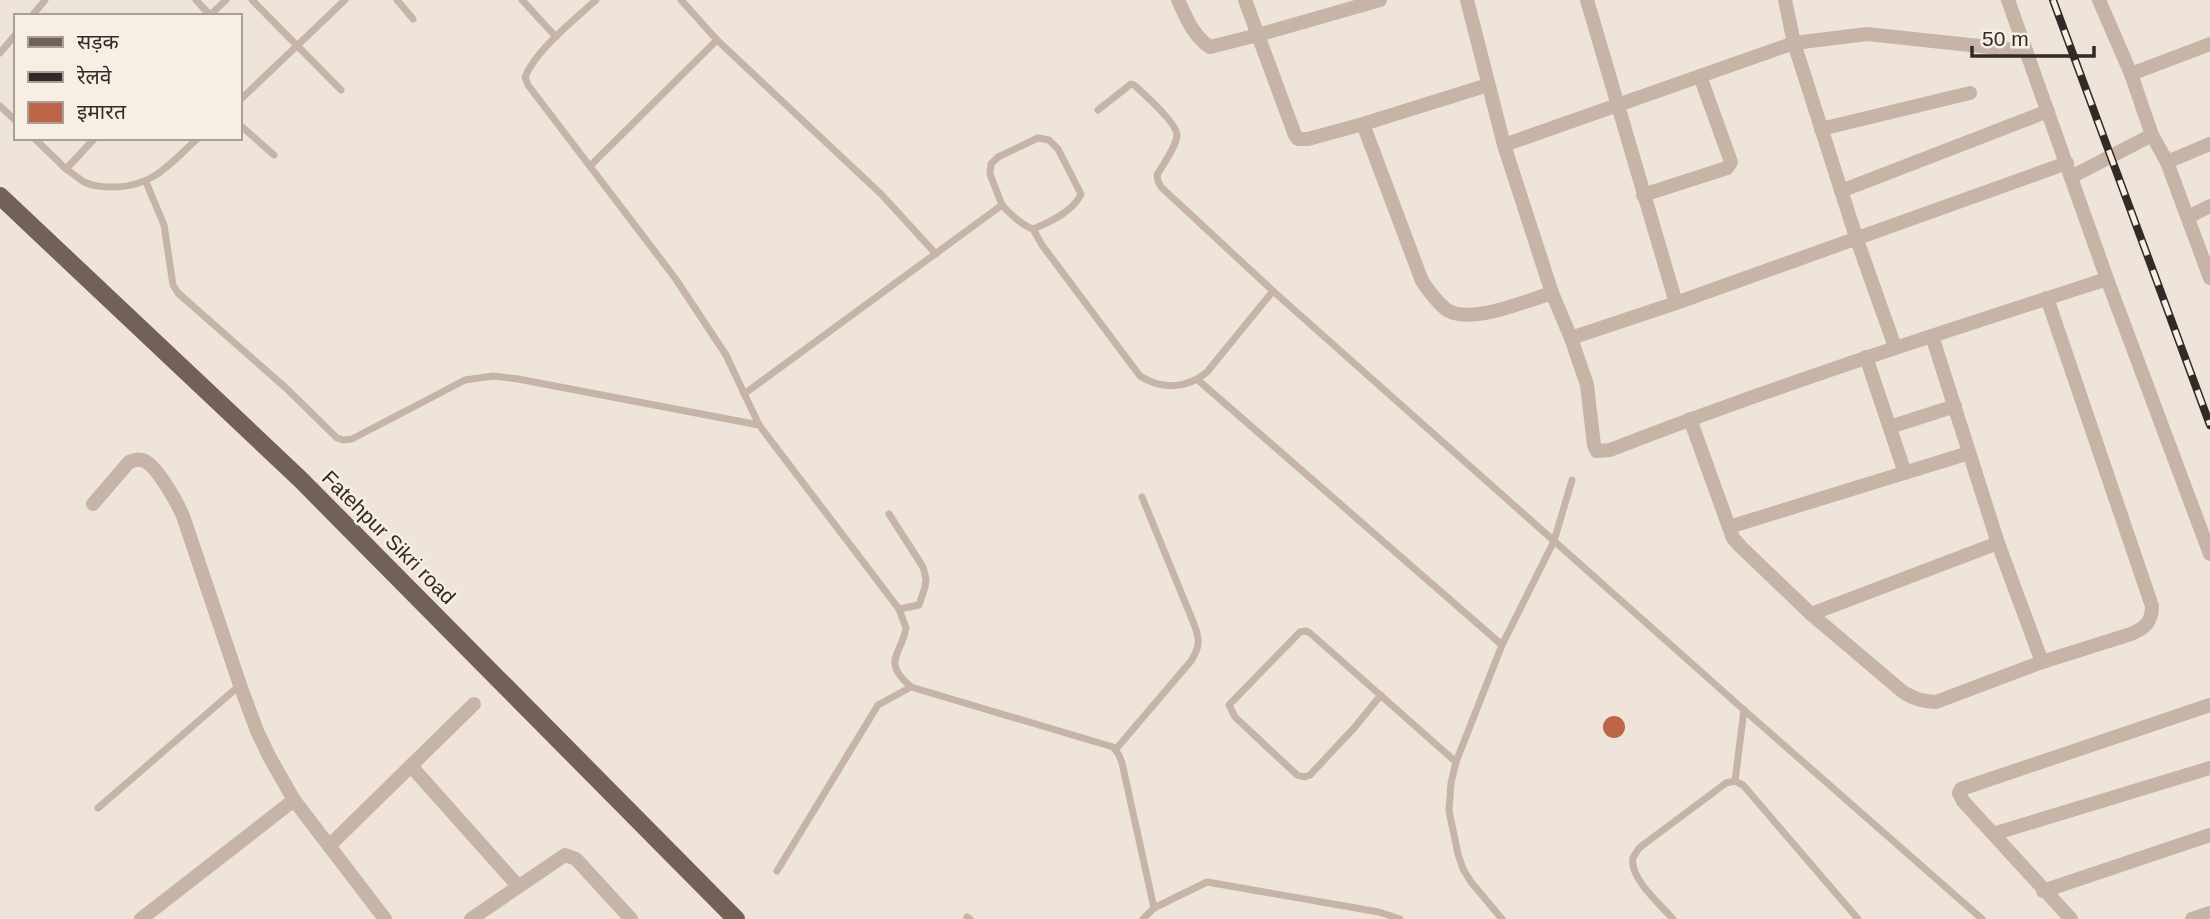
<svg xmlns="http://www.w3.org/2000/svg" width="2210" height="919" font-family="Arial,'Noto Sans Devanagari',sans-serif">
	<rect width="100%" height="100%" fill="#efe4d9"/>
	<!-- building -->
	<circle fill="#bc6549" cx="1614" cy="727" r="11"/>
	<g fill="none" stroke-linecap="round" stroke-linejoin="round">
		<!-- lane -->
		<g stroke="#c6b4a6" stroke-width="7">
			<polyline points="196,0 210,15"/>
			<polyline points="252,0 341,90"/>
			<polyline points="397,0 413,19"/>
			<polyline points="522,0 556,37"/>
			<path d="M596 0C574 20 536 50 525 77L528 85 675 278 726 355 759 425 899 609"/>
			<polyline points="681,0 717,40 882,195 936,254"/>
			<polyline points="32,16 45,0"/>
			<polyline points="209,16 226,0"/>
			<polyline points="0,53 16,34"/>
			<polyline points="240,100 345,0"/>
			<polyline points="0,106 16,121"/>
			<polyline points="240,125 274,155"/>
			<polyline points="34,138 66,169 95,138"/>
			<polyline points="590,166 717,40"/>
			<path d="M66 169C72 173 78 178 84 182 94 187 105 187 116 187 154 186 172 162 198 138"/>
			<polyline points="146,182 164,225 173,285 178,293 287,389 337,438 343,440 352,439 465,380 493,376 518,379 759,425"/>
			<path d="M1002 205C1011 215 1021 225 1033 229L1042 245 1140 376C1162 390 1187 389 1207 372L1273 291 1161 187 1158 181 1157 175C1163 165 1177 145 1177 135 1177 123 1144 94 1134 85L1131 84 1098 110"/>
			<polyline points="1273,291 1744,710 1982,919"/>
			<polyline points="1198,380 1502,645"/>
			<path d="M744 394 1002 205 990 174 991 164 998 157 1038 138 1049 140 1058 149 1081 194C1074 211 1050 222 1033 229"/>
			<path d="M889 514 923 567 926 579 925 587 919 605 899 609 906 628C901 656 881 661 911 687L1113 747 1119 755 1122 763 1154 908"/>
			<polyline points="1381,695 1354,728 1310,775 1304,777 1297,775 1235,717 1229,705 1300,632 1306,631 1310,633 1456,762"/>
			<path d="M1116 749 1191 661C1200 647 1200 639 1194 624L1142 497"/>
			<polyline points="1735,781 1744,710"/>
			<polyline points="98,808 239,686"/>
			<polyline points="777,871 878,705 911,687"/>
			<polyline points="967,917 970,919"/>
			<polyline points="1143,919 1154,908 1207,882 1379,912 1400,919"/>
			<polyline points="1502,919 1471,882 1463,869 1458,854 1449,811 1451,783 1456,762 1502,645 1554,541 1572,480"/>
			<path d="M1673 919C1661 905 1629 878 1633 858 1634 855 1637 852 1639 848L1726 783 1735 781 1743 785 1858 919"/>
		</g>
		<!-- street -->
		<g stroke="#c6b4a6" stroke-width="14">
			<path d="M1178 0C1186 17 1193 36 1210 47L1258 35 1380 0"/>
			<polyline points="1245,0 1295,135 1298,139 1308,139 1363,124 1488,85"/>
			<path d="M1467 0 1504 145 1552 293 1571 338 1587 385 1594 445 1597 451 1610 450C1774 386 1940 333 2107 279"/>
			<polyline points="1587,0 1676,303"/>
			<polyline points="1785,0 1794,43 1856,237 1895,347"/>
			<polyline points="2008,0 2107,279 2210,554"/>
			<polyline points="2099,0 2131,74 2152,135 2167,162 2210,278"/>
			<polyline points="2131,74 2210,44"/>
			<path d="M1363 124 1422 281C1429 291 1437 303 1447 310 1472 325 1525 301 1552 293"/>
			<polyline points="1821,129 1970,93"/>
			<polyline points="1504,145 1794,43 1867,34 2026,51"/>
			<polyline points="2167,162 2210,144"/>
			<polyline points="2071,177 2152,135"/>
			<polyline points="1841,191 2048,111"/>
			<polyline points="1643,195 1727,168 1731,162 1700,76"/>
			<polyline points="2188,217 2210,206"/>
			<polyline points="1932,336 1998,543 2042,662"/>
			<polyline points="1571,338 1676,303 2067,163"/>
			<polyline points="1866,357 1905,473"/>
			<path d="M1690 419 1729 527 1733 538 1741 547 1811 614 1903 692C1914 699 1923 702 1936 702L2042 662 2131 634C2145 628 2152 622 2152 606L2047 298"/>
			<polyline points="1890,427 1955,406"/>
			<path d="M93 504 129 462C134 460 139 458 145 461 158 468 177 502 183 516L240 685 257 731 270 758 294 800 385 919"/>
			<polyline points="1729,527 1969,453"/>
			<polyline points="1811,614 1998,543"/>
			<polyline points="411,766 518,886"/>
			<polyline points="1993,834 2210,768"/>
			<polyline points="329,846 474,704"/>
			<polyline points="2043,891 2210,835"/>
			<polyline points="141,919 294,800"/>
			<polyline points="471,919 565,855 576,859 631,919"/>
			<polyline points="2071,919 1963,801 1959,793 1961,789 2210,705"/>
			<polyline points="2192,919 2210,913"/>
		</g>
		<!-- primary -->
		<polyline stroke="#736158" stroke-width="18" points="0,196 300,479 736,919"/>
		<!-- rail casing -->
		<g stroke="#322a26" stroke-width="8">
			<polyline id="rail" points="2053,0 2210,425"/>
		</g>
		<!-- rail -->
		<use href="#rail" stroke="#f7eee4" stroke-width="5" stroke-dasharray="16" stroke-linecap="butt"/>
	</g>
	<g text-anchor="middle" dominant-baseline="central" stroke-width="5" stroke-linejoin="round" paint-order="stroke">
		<!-- street labels -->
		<g font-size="21" fill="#322a26" stroke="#f7eee4">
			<text transform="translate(389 537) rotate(45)">Fatehpur Sikri road</text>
		</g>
	</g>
	<!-- legend -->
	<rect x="14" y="14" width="228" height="126" fill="#f7eee4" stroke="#a8a098" stroke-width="2"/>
	<rect x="28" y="37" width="35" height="10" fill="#736158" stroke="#a8a098" stroke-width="2"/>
	<text x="77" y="49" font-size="21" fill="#322a26">सड़क</text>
	<rect x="28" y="72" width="35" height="10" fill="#322a26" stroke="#a8a098" stroke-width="2"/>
	<text x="77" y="84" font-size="21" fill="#322a26">रेलवे</text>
	<rect x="28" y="102" width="35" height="21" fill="#bc6549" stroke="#a8a098" stroke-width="2"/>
	<text x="77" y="119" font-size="21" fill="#322a26">इमारत</text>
	<!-- scale -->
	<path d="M1972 46v10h122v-10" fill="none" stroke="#322a26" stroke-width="3.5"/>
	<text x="1982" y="46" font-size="21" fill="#322a26" stroke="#f7eee4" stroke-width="5" paint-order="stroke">50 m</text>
</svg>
